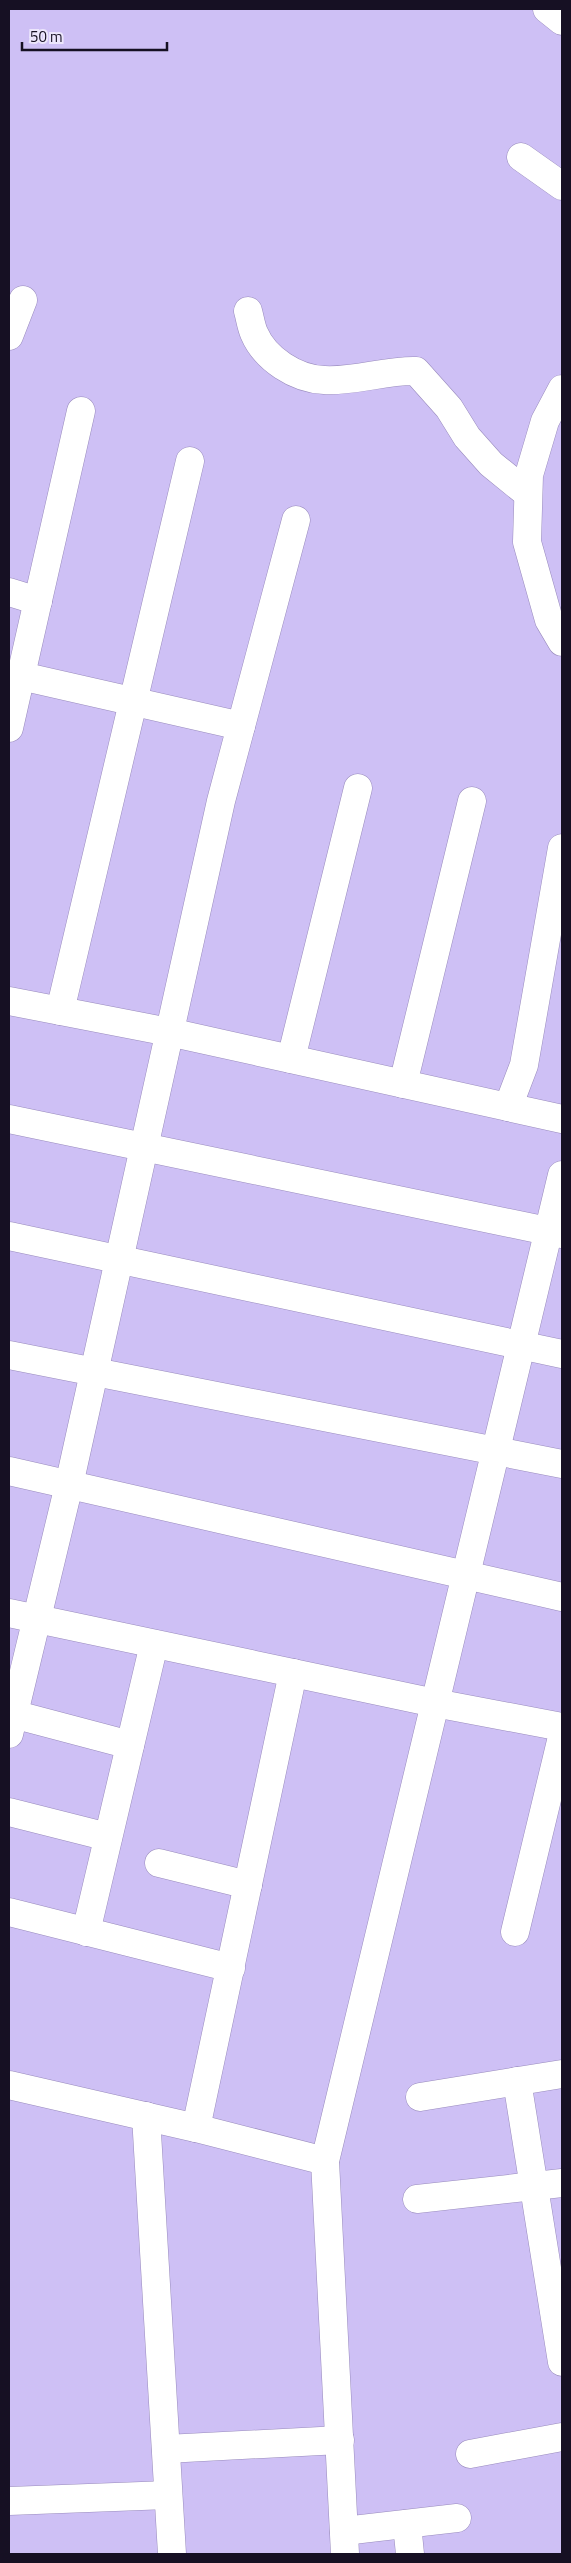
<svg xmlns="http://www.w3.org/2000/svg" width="571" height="2563" font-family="'Titillium Web',sans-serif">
	<rect width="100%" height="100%" fill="#cec0f5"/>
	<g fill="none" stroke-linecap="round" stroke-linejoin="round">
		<!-- minor casing -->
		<g stroke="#998bbd" stroke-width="29">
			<g id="minor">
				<polyline points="547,9 562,21"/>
				<polyline points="521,157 562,186"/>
				<path d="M248 311C250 318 251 326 254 333 265 359 296 379 324 380 354 382 386 370 416 371L449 408 467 437 491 464 528 494"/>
				<polyline points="9,336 23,300"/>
				<polyline points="562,389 545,421 529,475 527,542 549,620 562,642"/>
				<polyline points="9,592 38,601"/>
				<polyline points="21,676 241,726"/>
				<polyline points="9,728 81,411"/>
				<polyline points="9,1001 169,1032 562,1119"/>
				<polyline points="60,1011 190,461"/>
				<polyline points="291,1059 358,788"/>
				<polyline points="403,1084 472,801"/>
				<polyline points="508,1107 524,1065 562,848"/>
				<polyline points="9,1119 562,1234"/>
				<polyline points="9,1236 562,1354"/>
				<polyline points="9,1355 562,1464"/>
				<polyline points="9,1471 562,1597"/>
				<polyline points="9,1613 435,1703 562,1727"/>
				<polyline points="9,1713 130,1745"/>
				<polyline points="9,1734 69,1485 221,801 296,520"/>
				<polyline points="9,1812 108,1837"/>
				<polyline points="159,1863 248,1885"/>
				<polyline points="9,1912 231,1968"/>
				<polyline points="86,1932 154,1644"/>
				<polyline points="515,1932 562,1737"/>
				<polyline points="517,2081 562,2362"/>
				<polyline points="9,2085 196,2128 325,2161"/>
				<polyline points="420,2097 562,2074"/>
				<polyline points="146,2116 172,2554"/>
				<polyline points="196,2128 293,1673"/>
				<polyline points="417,2199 562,2183"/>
				<polyline points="166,2449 340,2440"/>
				<polyline points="470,2454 562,2437"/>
				<polyline points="9,2501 168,2495"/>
				<polyline points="407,2524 410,2554"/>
				<polyline points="344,2531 457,2518"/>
				<polyline points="345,2554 325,2161 562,1175"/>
			</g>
		</g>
		<!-- minor -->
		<use href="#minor" stroke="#fff" stroke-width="28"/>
	</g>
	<!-- border -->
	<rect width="571" height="2563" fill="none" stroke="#161023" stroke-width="20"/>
	<!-- scale -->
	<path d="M22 42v8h145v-8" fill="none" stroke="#161023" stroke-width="2.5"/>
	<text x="30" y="42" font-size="15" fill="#161023" stroke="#ece6fc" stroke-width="4" paint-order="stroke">50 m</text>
</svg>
